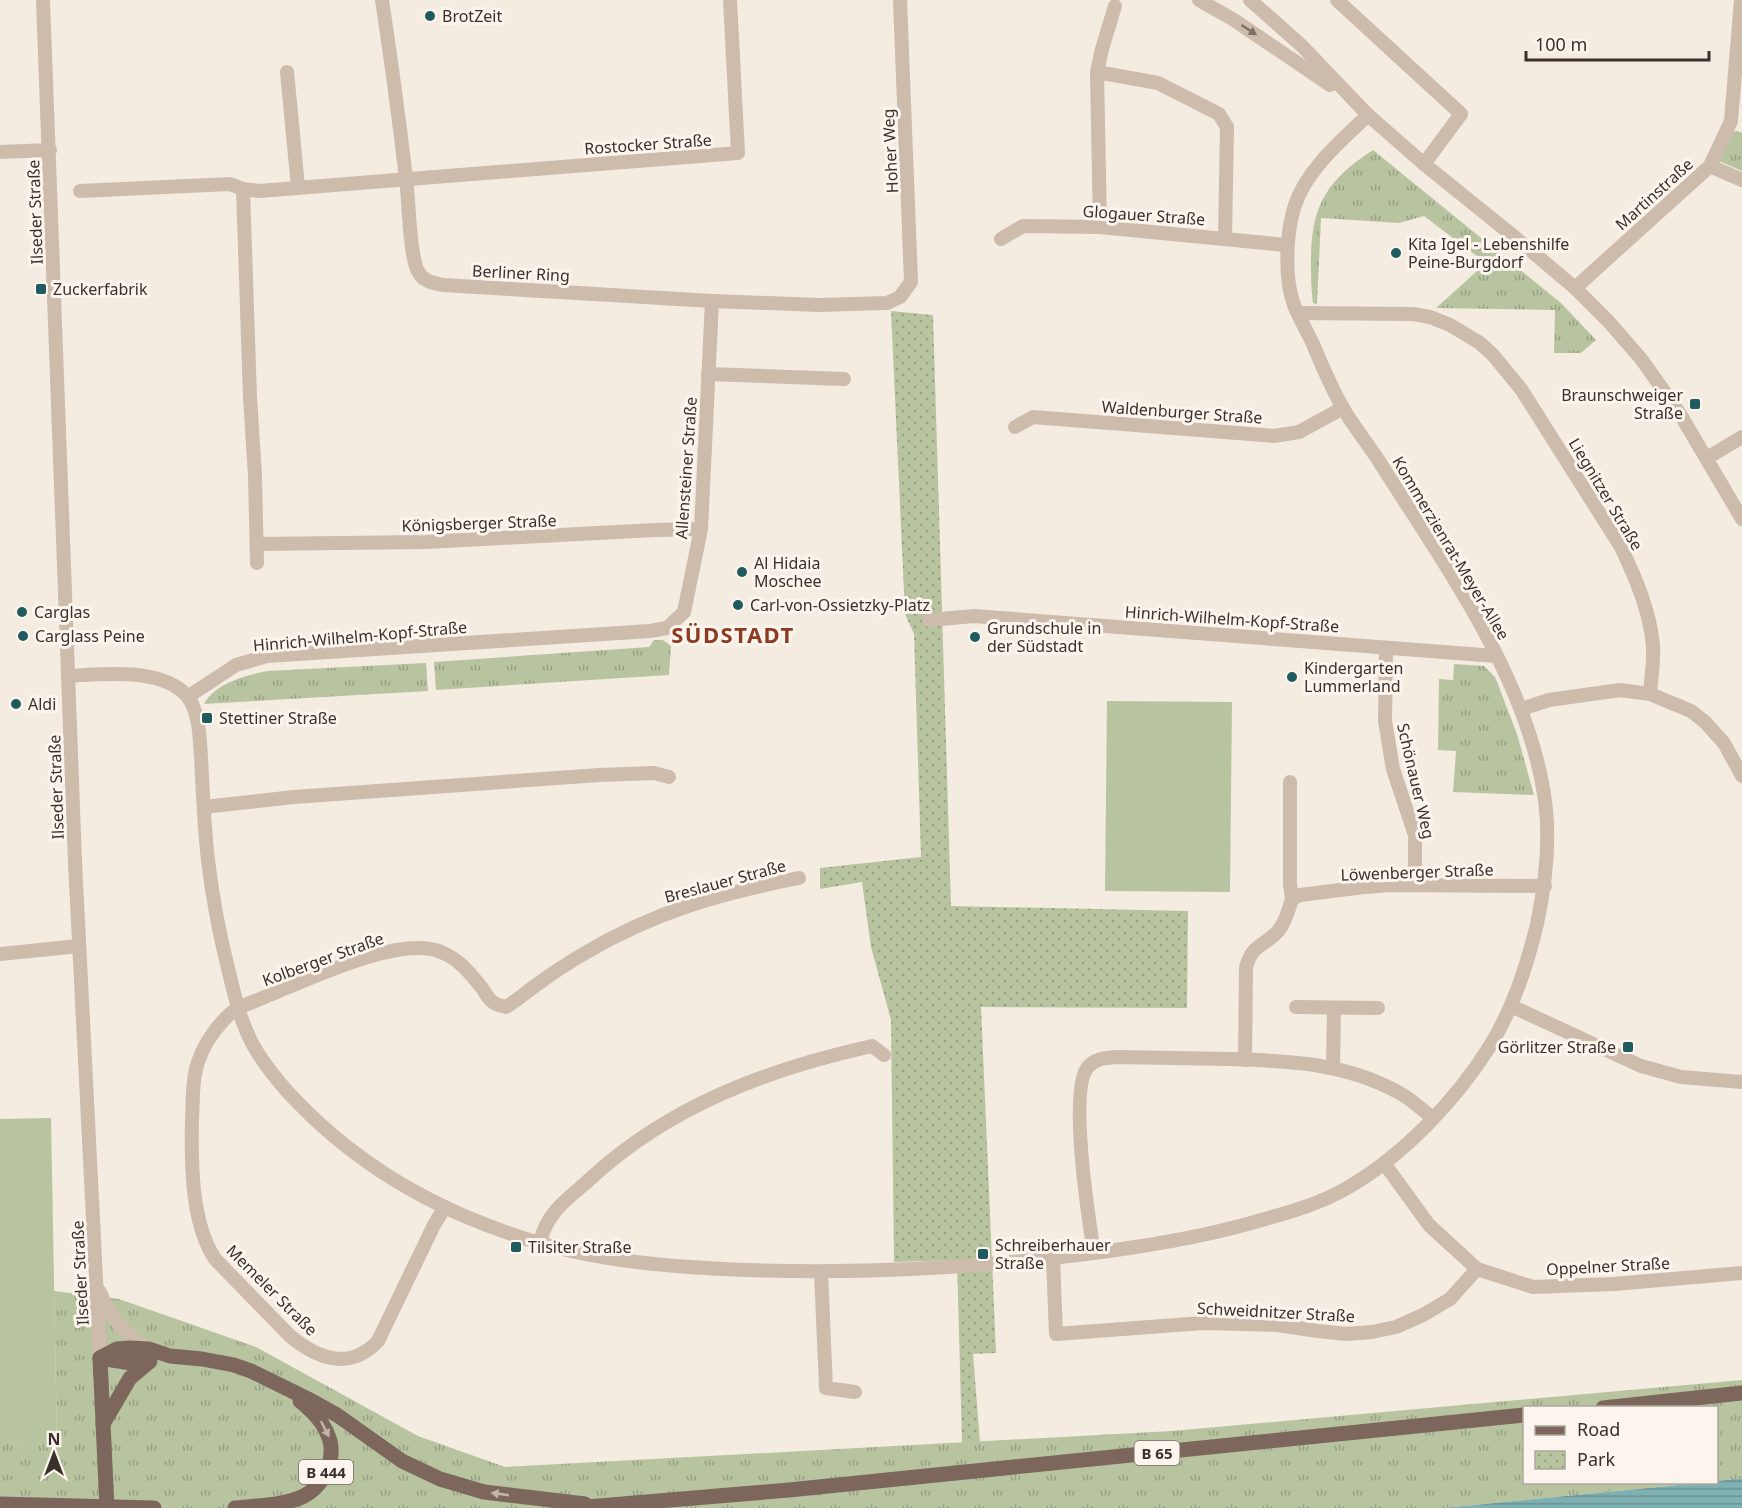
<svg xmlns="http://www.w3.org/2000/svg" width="1742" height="1508" font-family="'Noto Sans',sans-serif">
	<defs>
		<pattern id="grass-tufts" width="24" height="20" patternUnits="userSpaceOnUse" patternTransform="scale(1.5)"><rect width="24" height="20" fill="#b8c4a0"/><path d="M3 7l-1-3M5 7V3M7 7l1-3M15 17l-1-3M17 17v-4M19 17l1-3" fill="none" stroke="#97a083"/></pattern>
		<pattern id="park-dots" width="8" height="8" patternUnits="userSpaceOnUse" patternTransform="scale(1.5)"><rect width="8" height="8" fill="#b8c4a0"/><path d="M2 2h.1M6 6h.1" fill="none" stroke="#97a083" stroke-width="1.8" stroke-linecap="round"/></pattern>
		<pattern id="water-rules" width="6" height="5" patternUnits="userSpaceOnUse" patternTransform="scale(1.5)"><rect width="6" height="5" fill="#7fb0b2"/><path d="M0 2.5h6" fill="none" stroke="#699091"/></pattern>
	</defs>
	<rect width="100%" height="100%" fill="#f4ebe1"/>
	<!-- grass -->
	<g fill="url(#grass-tufts)">
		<polygon points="1737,131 1742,133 1742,171 1719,161 1731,132"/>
		<path d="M1373 150 1561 303 1596 340 1581 353H1554L1555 310 1436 308 1486 263 1424 216 1399 223 1321 218 1317 304 1313 303C1311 289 1311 275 1311 261 1311 205 1327 180 1373 150Z"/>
		<polygon points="654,640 663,640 671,646 669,675 436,690 434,662 649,647"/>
		<path d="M426 663 428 691 204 704C215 683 247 675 268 671Z"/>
		<polygon points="1454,664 1484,666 1495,677 1517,734 1534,795 1453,792 1456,751 1438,750 1439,679 1453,680"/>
		<polygon points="54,1291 119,1299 256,1347 418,1436 505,1467 1172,1431 1742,1380 1742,1478 1717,1481 1716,1408 1524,1408 1524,1482 1700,1483 1443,1508 0,1508 0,1443 57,1441"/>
	</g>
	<!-- park -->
	<polygon fill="url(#park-dots)" points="891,311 933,315 951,906 1188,911 1187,1008 981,1007 996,1353 973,1354 980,1442 962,1442 957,1260 894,1262 891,1020 871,947 862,882 820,889 820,868 921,857 914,634 905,614"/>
	<!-- garden -->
	<g fill="#b8c4a0">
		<polygon points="1107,701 1232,702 1230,892 1105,891"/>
		<polygon points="51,1118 57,1442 0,1443 0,1119"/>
	</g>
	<!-- water -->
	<polygon fill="url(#water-rules)" points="1742,1478 1742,1508 1443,1508 1700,1483 1716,1482 1717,1481"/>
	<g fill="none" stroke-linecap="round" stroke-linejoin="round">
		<!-- minor -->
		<g stroke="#cdbbac" stroke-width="14">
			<polyline points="43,0 75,862 100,1358"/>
			<path d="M382 0C391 59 399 119 406 178 409 198 409 259 419 273 424 282 434 283 443 285L712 301 819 305 887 303 900 297 911 282 900 0"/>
			<polyline points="1199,0 1234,20 1330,85"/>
			<polyline points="1250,0 1302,46 1368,115 1424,164 1517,239 1575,288 1609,322 1642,360 1680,414 1742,519"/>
			<polyline points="1337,0 1461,114 1424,164"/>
			<polyline points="287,72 298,187"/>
			<polyline points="1097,72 1158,83 1219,114 1227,127 1225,238"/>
			<polyline points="0,152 50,150"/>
			<polyline points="1710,166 1742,180"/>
			<polyline points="243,189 250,397 255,476 257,563"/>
			<polyline points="80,191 230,184 243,189 259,191 738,153 730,0"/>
			<polyline points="1100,227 1097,72 1102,49 1115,6"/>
			<polyline points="1001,239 1023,226 1100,227 1286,245"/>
			<polyline points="1575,288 1710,166 1731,121 1741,0"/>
			<path d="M1298 313 1413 314 1430 317 1450 325 1480 343 1493 355 1521 389 1621 547C1636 579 1650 611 1653 646 1654 662 1651 678 1650 694"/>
			<polyline points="708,374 844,379"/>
			<polyline points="1015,427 1033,417 1274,436 1299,432 1343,408"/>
			<polyline points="1707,458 1742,437"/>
			<polyline points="257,544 426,542 655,530 701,529"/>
			<polyline points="929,620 974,616 1496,656"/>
			<polyline points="1386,648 1385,721 1393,769 1415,835 1415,885"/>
			<path d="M68 676C102 674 154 668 182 691 190 698 193 704 196 715 200 728 200 744 201 758 203 792 204 826 208 860 212 893 218 927 226 960 233 988 238 1016 252 1043 261 1060 273 1075 286 1090 345 1155 420 1202 503 1231 581 1260 664 1267 746 1270 863 1274 978 1268 1094 1253 1152 1245 1209 1236 1265 1219 1294 1211 1321 1203 1347 1188 1403 1156 1456 1100 1490 1046 1513 1009 1527 966 1537 924 1546 882 1551 837 1544 794 1525 673 1441 560 1377 458 1366 442 1354 426 1344 410 1332 389 1322 366 1313 344 1307 331 1299 318 1294 305 1284 278 1286 232 1295 205 1307 169 1341 141 1368 115"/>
			<polyline points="189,696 236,665 267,656 650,631 667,628 684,612 701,529 712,301"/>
			<polyline points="1521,709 1549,700 1620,690 1650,694 1691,711 1705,722 1724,743 1742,776"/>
			<polyline points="1290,782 1290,884 1292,899"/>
			<polyline points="204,807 294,797 599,775 654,773 669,777"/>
			<polyline points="0,954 79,946"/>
			<polyline points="1511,1006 1641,1066 1681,1077 1742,1082"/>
			<polyline points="1296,1007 1378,1008"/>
			<path d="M1245 1060 1246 968C1252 943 1265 947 1279 930 1286 921 1289 909 1292 899L1300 895 1364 887 1392 885 1545 886"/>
			<polyline points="1333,1067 1334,1008"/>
			<polyline points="1384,1163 1429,1225 1477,1269 1533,1287 1614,1284 1742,1273"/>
			<path d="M445 1207 434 1225 378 1341C350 1371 318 1359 290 1336L215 1259C191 1223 191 1162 192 1119 193 1103 192 1085 196 1069 202 1045 218 1023 237 1008 284 992 395 932 441 952 459 959 470 973 482 988 485 992 488 999 493 1002 496 1005 502 1006 506 1007 516 1001 525 993 535 986 551 974 568 963 585 953 654 912 721 893 799 878"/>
			<path d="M539 1243C542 1236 544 1228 548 1222 557 1205 576 1192 590 1179 669 1106 768 1069 872 1046L884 1055"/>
			<path d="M1094 1253C1089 1221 1068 1089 1088 1067 1095 1058 1107 1058 1117 1057 1156 1058 1194 1058 1232 1059 1290 1061 1343 1063 1396 1091 1409 1097 1421 1109 1433 1118"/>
			<polyline points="1053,1258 1056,1334 1203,1323 1277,1325 1318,1331 1346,1334 1372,1332 1396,1327 1423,1315 1450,1299 1477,1269"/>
			<polyline points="821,1272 826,1388 855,1392"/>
			<path d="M100 1292C110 1317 126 1336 149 1349"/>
		</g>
		<!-- major -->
		<g stroke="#7d675c" stroke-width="15">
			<polyline points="100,1358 117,1349 130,1348 149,1349 170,1356 202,1359 234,1365 251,1371 312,1401 337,1415 402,1461 440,1479 484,1492 585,1504"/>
			<polyline points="100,1358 106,1487"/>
			<polyline points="100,1358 131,1363 150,1361"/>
			<polyline points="1603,1408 1742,1393"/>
			<polyline points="103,1424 130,1378 149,1362"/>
			<polyline points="0,1504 154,1508"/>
			<path d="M235 1508C254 1506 287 1505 304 1496 325 1485 338 1455 327 1433 322 1420 311 1410 300 1401"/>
			<polyline points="575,1508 789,1490 1524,1415"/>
		</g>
		<!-- major-bridge -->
		<polyline stroke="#7d675c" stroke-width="15" points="106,1487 107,1508"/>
	</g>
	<!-- one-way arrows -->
	<defs><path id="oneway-solid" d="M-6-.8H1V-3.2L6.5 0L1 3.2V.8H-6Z" transform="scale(1.5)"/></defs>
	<use fill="#7d6f65" href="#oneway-solid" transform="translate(1249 30) rotate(33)"/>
	<g fill="#c2b5ac">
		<use href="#oneway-solid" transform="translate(325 1429) rotate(63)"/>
		<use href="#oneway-solid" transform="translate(500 1494) rotate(-172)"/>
	</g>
	<!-- markers -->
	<g fill="#1f5a5e" stroke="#fbf5ee" stroke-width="2">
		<circle cx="430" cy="16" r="6"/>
		<circle cx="1396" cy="253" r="6"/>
		<rect x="35" y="283" width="12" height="12" rx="3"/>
		<rect x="1689" y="398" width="12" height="12" rx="3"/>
		<circle cx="742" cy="572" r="6"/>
		<circle cx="738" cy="605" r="6"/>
		<circle cx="22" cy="612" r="6"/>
		<circle cx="23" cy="636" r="6"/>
		<circle cx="975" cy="637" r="6"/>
		<circle cx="1292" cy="677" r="6"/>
		<circle cx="16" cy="704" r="6"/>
		<rect x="201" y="712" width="12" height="12" rx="3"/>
		<rect x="1622" y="1041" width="12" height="12" rx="3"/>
		<rect x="510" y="1241" width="12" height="12" rx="3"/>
		<rect x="977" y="1248" width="12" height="12" rx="3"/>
	</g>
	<g text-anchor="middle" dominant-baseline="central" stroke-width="6" stroke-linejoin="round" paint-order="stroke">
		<!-- shield labels -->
		<g fill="#fbf5ee" stroke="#756b66" stroke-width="1.5">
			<rect x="1134.5" y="1441" width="45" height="24" rx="4.5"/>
			<rect x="299" y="1460" width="54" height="24" rx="4.5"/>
		</g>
		<g font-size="15" font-weight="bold" fill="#3b302b">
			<text x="1157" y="1453">B 65</text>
			<text x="326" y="1472">B 444</text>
		</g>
		<!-- poi labels -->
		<g font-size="16" fill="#3b302b" stroke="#fbf5ee" text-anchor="start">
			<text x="442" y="16">BrotZeit</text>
			<text x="1408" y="244">Kita Igel - Lebenshilfe<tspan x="1408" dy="18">Peine-Burgdorf</tspan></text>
			<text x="53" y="289">Zuckerfabrik</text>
			<text x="1683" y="395" text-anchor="end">Braunschweiger<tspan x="1683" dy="18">Straße</tspan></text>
			<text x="754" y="563">Al Hidaia<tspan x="754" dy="18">Moschee</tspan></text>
			<text x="750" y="605">Carl-von-Ossietzky-Platz</text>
			<text x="34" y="612">Carglas</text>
			<text x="987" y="628">Grundschule in<tspan x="987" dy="18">der Südstadt</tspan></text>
			<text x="35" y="636">Carglass Peine</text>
			<text x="1304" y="668">Kindergarten<tspan x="1304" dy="18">Lummerland</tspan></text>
			<text x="28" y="704">Aldi</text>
			<text x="219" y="718">Stettiner Straße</text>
			<text x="1616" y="1047" text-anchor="end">Görlitzer Straße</text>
			<text x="995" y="1245">Schreiberhauer<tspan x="995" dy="18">Straße</tspan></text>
			<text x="528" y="1247">Tilsiter Straße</text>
		</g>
		<!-- street labels -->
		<g font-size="16" fill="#3b302b" stroke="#fbf5ee">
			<text transform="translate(648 144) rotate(-4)">Rostocker Straße</text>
			<text transform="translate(890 151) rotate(-93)">Hoher Weg</text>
			<text transform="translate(1654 194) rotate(-42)">Martinstraße</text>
			<text transform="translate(35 212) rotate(-92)">Ilseder Straße</text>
			<text transform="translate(1144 215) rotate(4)">Glogauer Straße</text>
			<text transform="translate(521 273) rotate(3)">Berliner Ring</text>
			<text transform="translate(1182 412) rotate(4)">Waldenburger Straße</text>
			<text transform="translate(686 468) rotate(-86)">Allensteiner Straße</text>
			<text transform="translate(1606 494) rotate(59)">Liegnitzer Straße</text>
			<text transform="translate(479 523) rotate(-2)">Königsberger Straße</text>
			<text transform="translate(1451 548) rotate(59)">Kommerzienrat-Meyer-Allee</text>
			<text transform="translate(1232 619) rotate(4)">Hinrich-Wilhelm-Kopf-Straße</text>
			<text transform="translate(360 636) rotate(-5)">Hinrich-Wilhelm-Kopf-Straße</text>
			<text transform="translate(1416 781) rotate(77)">Schönauer Weg</text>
			<text transform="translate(56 787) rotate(-92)">Ilseder Straße</text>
			<text transform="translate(1417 872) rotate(-2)">Löwenberger Straße</text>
			<text transform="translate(725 881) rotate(-15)">Breslauer Straße</text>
			<text transform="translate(323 959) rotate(-20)">Kolberger Straße</text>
			<text transform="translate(1608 1266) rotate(-3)">Oppelner Straße</text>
			<text transform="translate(80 1273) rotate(-93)">Ilseder Straße</text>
			<text transform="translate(272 1290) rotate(45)">Memeler Straße</text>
			<text transform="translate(1276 1312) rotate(3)">Schweidnitzer Straße</text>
		</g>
		<!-- district labels -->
		<g font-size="22" font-weight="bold" letter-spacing="1.5" fill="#8c3b22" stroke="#fbf5ee">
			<text x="733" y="634">SÜDSTADT</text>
		</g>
	</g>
	<!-- legend -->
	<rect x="1523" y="1406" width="195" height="78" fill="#fbf5ee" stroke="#aea6a0" stroke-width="1.5"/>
	<rect x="1535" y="1426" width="30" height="9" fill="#7d675c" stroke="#aea6a0" stroke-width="1.5"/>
	<text x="1577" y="1436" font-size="18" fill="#3b302b">Road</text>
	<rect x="1535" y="1451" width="30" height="18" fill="url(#park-dots)" stroke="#aea6a0" stroke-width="1.5"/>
	<text x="1577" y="1466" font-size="18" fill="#3b302b">Park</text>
	<!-- north arrow -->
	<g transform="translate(54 1454)" stroke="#fbf5ee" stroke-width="4.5" paint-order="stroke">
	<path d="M0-4.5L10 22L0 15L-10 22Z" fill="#3b302b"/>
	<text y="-9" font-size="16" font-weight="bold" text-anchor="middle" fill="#3b302b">N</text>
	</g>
	<!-- scale -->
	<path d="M1526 51v9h183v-9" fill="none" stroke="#3b302b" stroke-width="3"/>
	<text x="1535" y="51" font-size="18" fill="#3b302b" stroke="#fbf5ee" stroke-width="4.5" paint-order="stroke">100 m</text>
</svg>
